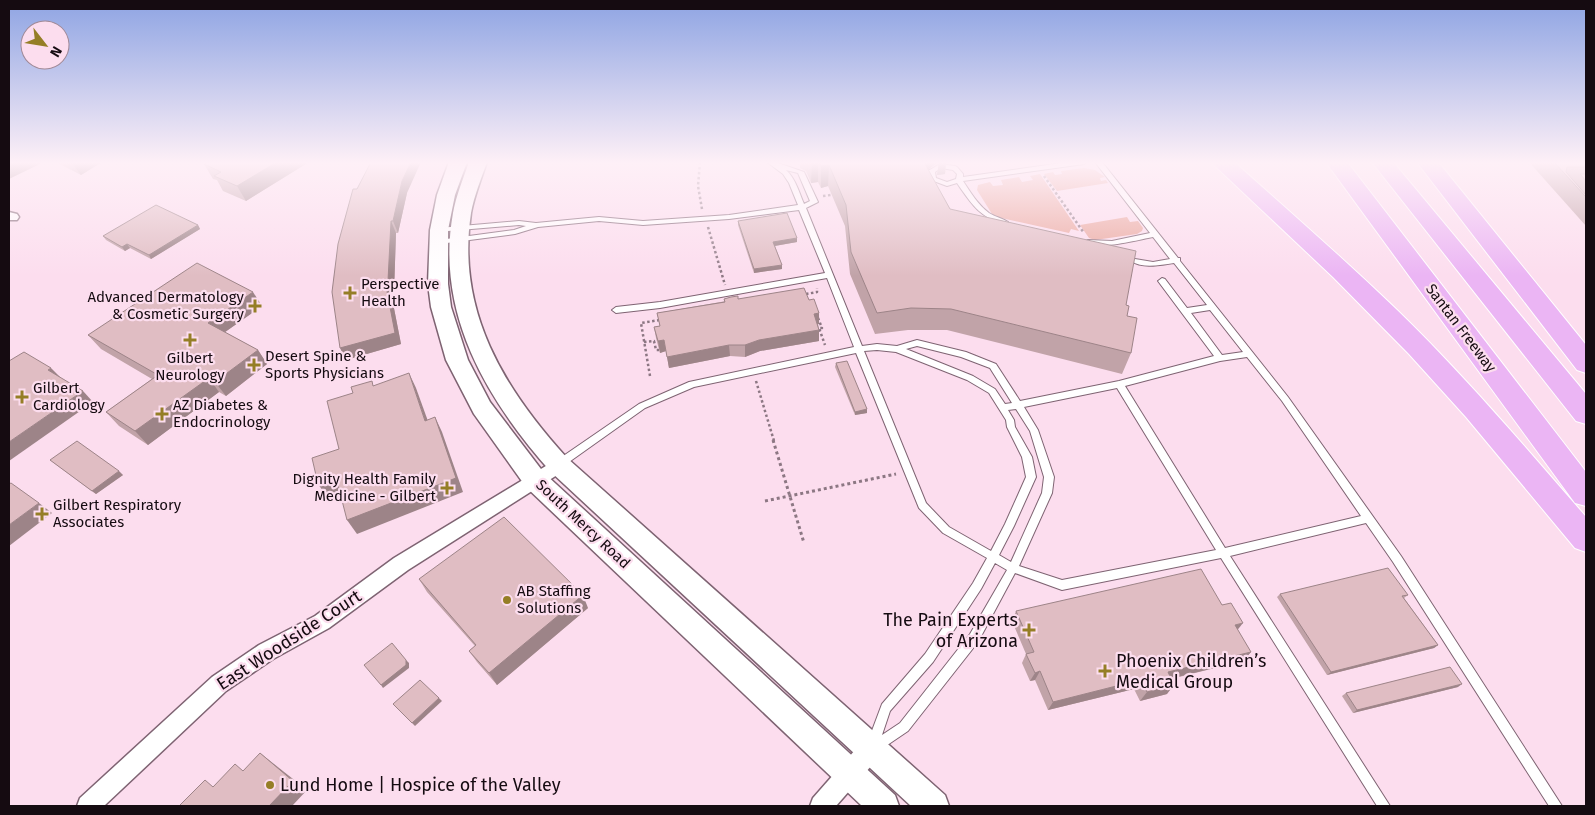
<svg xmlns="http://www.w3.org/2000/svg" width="1595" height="815" font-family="'Fira Sans',sans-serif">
	<rect width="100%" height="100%" fill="#fcddee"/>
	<!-- green -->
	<g fill="#eaa89f">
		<polygon points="1084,168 1095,170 1105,177 1100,178 1101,181 1106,180 1108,183 1057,191 1044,174 1053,172 1055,175 1062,174 1061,171"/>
		<polygon points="1040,174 1079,231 1071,229 1069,233 997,217 992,214 977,190 978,185 990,182 993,186 1003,185 1001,180 1019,177 1022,182 1033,180 1030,176"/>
		<polygon points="1127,217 1130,222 1138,221 1143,228 1142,231 1137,234 1095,240 1089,238 1080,225"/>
	</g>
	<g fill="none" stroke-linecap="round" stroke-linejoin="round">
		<!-- service casing -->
		<g stroke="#7e6372" stroke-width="2">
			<g id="service">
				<path d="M767 162H775L804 172 818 202 806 208 862 346 877 344 897 346 917 340 966 352 996 364 1020 401 1119 381 1214 356 1158 281 1162 278 1165 279 1187 308 1207 305 1174 263C1160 265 1143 269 1131 261L1135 259 1153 262 1170 259 1153 237C1137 240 1097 251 1084 242L1088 240 1112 241 1150 233 1095 162H1102L1178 258H1180V261L1288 397 1401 556 1562 806H1549L1393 562 1366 523 1230 556 1390 806H1377L1221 558 1062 590 1015 573 978 642 908 731 880 750 876 752 869 748 867 744 882 704 925 654 973 583 987 558 943 533 919 508 856 353 694 387 645 408 562 467H556L554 464 556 461 639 404 689 382 854 347 827 278 660 308 616 313 612 310 616 307 660 302 825 273 799 210 729 219 643 225 599 221 538 227 515 234 439 244 435 242 439 240 514 230 526 226 519 225 436 232V228H439L519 221 536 223 599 217 643 221 729 215 798 205 789 183 783 174ZM786 170 798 173 810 201 804 204C799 192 795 178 786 170ZM1210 310 1243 352 1222 355 1191 313ZM917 346 961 357 990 368 1012 403 1005 404 995 389 973 376 906 349ZM877 350 896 352 967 380 989 393 1006 420 1007 427 1022 457 1026 477 1005 524 991 551 949 527 926 503 864 351ZM1247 357 1282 401 1361 516 1225 548 1125 386 1220 361ZM1117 388 1216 550 1062 580 1019 566 1052 493 1054 477 1038 430 1024 407ZM1016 409 1030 431 1044 477 1042 493 1011 562 999 555 1014 526 1036 477 1032 457 1015 427 1014 420 1008 410ZM995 563 1007 570 970 634 900 723 882 735 890 711 933 662 981 589Z"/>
				<path d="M1069 162H1087L1084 164 963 181C971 193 978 205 989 213 995 217 1002 218 1008 222L1004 224C979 217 971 203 957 183L947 186 931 180 928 171 940 164 955 166 957 167 963 174V177ZM941 168 953 170 957 174 956 179 947 182 936 178 935 172Z"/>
			</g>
		</g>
		<!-- minor casing -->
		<g stroke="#7e6372" stroke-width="3">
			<g id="minor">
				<polygon points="9,212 17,214 19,217 17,220 9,220"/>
				<polygon points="559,458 565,460 568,465 565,470 408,570 329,628 273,659 226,691 104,806 77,806 80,798 212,677 259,645 315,616 394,558"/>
				<polygon points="871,738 879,741 882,749 879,757 836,806 810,806 813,798 863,741"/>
			</g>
		</g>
		<!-- secondary casing -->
		<g stroke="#7e6372" stroke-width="3">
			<g id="secondary">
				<polygon points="449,162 467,162 455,195 448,230 448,284 451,307 468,360 490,402 544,473 895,795 899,806 862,806 526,487 474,414 446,360 431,307 428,284 430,230 437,195"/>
				<path d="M469 162H487C481 179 474 196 471 213 456 311 504 389 567 458L945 795 949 806H911L551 472C487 400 435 313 453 213 456 196 463 179 469 162Z"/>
			</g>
		</g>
		<!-- motorway casing -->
		<g stroke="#fff" stroke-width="2">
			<g id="motorway">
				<path d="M1211 162H1234C1289 211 1344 259 1397 310 1464 375 1525 447 1586 517V552L1575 548 1466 417 1409 354 1333 277Z"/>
				<polygon points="1326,162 1347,162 1586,472 1586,506 1575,503"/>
				<polygon points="1372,162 1393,162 1586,394 1586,424 1576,421"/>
				<polygon points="1417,162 1438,162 1586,345 1586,373 1577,370"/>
			</g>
		</g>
		<!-- path-far1 -->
		<g stroke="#8c7783" stroke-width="2.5" stroke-dasharray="2.5 2.5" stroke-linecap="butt">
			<polyline points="700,162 698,186 702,209"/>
			<polyline points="1044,176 1084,233"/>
			<polyline points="823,196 831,195"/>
			<polyline points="708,227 725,285"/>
			<polyline points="806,294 817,292 817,288"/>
			<polyline points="818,318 822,328 819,328 825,345"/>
			<polyline points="644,342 654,341 656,350 659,350"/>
			<polyline points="650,376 641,323 660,320"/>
			<polyline points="756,381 774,441"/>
		</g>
		<!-- path -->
		<g stroke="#8c7783" stroke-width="3" stroke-dasharray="3 3" stroke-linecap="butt">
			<polyline points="773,440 804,543"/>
			<polyline points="765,501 896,474"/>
		</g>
		<!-- service -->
		<use href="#service" fill="#fff" fill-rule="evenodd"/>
		<!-- minor -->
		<use href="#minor" fill="#fff" fill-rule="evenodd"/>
		<!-- secondary -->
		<use href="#secondary" fill="#fff" fill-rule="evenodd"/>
		<!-- motorway -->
		<use href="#motorway" fill="#ebb5f4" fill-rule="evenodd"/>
	</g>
	<!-- wall -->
	<g fill="#c1a3a8">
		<polygon points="56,162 102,162 81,175"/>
		<polygon points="207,162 309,162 246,201 223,191 217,180 213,179 204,164"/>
		<polygon points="800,162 938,162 929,169 929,171 950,209 1126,305 1131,353 1122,374 947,330 908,330 875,334 850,274 845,226 828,186 821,188 818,182 811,183 806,171 800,168"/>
		<polygon points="939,162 946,162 945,174 937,175"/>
		<polygon points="1529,162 1586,162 1586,226"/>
		<polygon points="353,189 407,193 398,233 396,233 394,292 391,293 401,344 346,360"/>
		<polygon points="738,221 797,242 775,246 782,265 782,269 754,273 738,225"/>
		<polygon points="198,225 200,229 151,259 130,248 125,251 106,240 103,236"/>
		<polygon points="738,299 809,300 819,313 819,324 818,324 819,330 819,341 760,351 745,357 730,356 669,368 666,351 660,353 656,338 654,327 660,326 657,313"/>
		<polygon points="262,306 225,332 258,350 267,364 226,396 219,392 148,445 119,426 106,412 152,379 101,349 88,335"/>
		<polygon points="836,363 867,409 867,413 855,415 835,367"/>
		<polygon points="50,460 123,475 96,494"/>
		<polygon points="419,579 588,608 497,685 477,662 469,651 475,646 427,592"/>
		<polygon points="1280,594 1408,595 1404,598 1438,645 1434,648 1327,675 1277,597"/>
		<polygon points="1222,605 1251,652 1243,661 1171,679 1167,694 1140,701 1134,689 1048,710 1035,680 1030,681 1022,663 1026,654 1012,621 1016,611"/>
		<polygon points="1458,687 1353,713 1342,696 1346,693"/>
	</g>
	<!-- shaded-wall -->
	<g fill="#9d8488">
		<polygon points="9,162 44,162 9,179"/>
		<polygon points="71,162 102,162 81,175"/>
		<polygon points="277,162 309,162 246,201 237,186"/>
		<polygon points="411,162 421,162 407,193 398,233 393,221 402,181"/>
		<polygon points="812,162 818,162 818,182 811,183"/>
		<polygon points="921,162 938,162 929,169 928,177"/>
		<polygon points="939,162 946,162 945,174 937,175"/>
		<polygon points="829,165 828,186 821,188 821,166"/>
		<polygon points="391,221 396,233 394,292 391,293 401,344 346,360 340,348 385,281"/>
		<polygon points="198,225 200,229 151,259 149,255"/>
		<polygon points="797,238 797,242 774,246 773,242"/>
		<polygon points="127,244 130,248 125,251 122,247"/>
		<polygon points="782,265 782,269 754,273 754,269"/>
		<polygon points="253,292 262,306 218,337 208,323"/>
		<polygon points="819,313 819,324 814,325 814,314"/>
		<polygon points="819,330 819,341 760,351 745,357 745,345 759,340"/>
		<polygon points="664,340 666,351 660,353 658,341"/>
		<polygon points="729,345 730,356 669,368 667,357"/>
		<polygon points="258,350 267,364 226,396 215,382"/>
		<polygon points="51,368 62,379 48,370"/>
		<polygon points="409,373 416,388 433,435 425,421"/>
		<polygon points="209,378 219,392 148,445 135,431"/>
		<polygon points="83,391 93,402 9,461 9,442"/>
		<polygon points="867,409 867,413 855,415 855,412"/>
		<polygon points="435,417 442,432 463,492 357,534 347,520"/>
		<polygon points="119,471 123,475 96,494 92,491"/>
		<polygon points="336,477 346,491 328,498 318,484"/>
		<polygon points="39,503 52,513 9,546 9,525"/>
		<polygon points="583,595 588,608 497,685 489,673"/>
		<polygon points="1243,623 1235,633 1235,625"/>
		<polygon points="1438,645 1434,648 1327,675 1331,672"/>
		<polygon points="1251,652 1243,661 1161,681 1168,672"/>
		<polygon points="406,660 409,663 409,668 383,688 381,685"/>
		<polygon points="1040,671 1035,680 1030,681 1035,673"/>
		<polygon points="1140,680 1134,689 1048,710 1053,702"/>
		<polygon points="1462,684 1458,687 1353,713 1357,710"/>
		<polygon points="1174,685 1167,694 1140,701 1147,692"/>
		<polygon points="439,698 442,701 415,726 412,723"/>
		<polygon points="260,753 274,764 307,790 292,806 269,806"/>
	</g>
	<!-- building -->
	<g fill="#e0bdc3" stroke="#9d8488">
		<polygon points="207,162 277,162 237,186 214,176 221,172 204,164"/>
		<polygon points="371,162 411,162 402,181 393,221 391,221 388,281 385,281 395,333 340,348 332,292 338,244 353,189 357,189"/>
		<polygon points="819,162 924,162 950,209 1136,251 1126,305 1129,306 1127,316 1137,318 1131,353 951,309 911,308 877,313 851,252 846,205 829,165 821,166"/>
		<polygon points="1554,162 1586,162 1586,167 1567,167 1566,172 1586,195 1586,197"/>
		<polygon points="1580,174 1586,174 1586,181"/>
		<polygon points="156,205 198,225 149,255 127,244 122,247 103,236"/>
		<polygon points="787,213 797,238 773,242 782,265 754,269 738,221"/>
		<polygon points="197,263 253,292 208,323 258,350 215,382 209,378 135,431 106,412 158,375 88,335"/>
		<polygon points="804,288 809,300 814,299 819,313 814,314 819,330 759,340 745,345 729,345 667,357 664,340 658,341 654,327 660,326 657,313 725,302 724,299 731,297 738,296 738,299"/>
		<polygon points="24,352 51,368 48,370 83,391 9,442 9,361"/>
		<polygon points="847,361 867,409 855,412 836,363"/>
		<polygon points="409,373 425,421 435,417 456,478 347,520 336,477 318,484 312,458 339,449 327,401 353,393 351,387 372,381 373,386"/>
		<polygon points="77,441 119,471 92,491 50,460"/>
		<polygon points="11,483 39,503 9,525 9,484"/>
		<polygon points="504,517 583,595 489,673 469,651 476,645 419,579"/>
		<polygon points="1388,568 1408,595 1402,596 1438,645 1331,672 1280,594"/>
		<polygon points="1201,569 1222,605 1231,603 1243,623 1235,625 1251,652 1168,672 1174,685 1147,692 1140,680 1053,702 1040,671 1035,673 1026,654 1034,652 1016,611"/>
		<polygon points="392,643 406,660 406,665 381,685 364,665"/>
		<polygon points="1450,667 1462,684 1357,710 1346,693"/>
		<polygon points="420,680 439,698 412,723 393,704"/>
		<polygon points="260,753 293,781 269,806 179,806 205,780 213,787 235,764 243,771"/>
	</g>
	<!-- sky -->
	<linearGradient id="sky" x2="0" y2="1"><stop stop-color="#8ea4e3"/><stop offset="0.59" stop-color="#fef0f7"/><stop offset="1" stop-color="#fef0f7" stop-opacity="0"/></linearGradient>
	<rect width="1595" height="276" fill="url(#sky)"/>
	<!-- markers -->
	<g fill="#957e26" stroke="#fcddee" stroke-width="2">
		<path d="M347.5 285.5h5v5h5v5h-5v5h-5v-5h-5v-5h5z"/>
		<path d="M252.5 298.5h5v5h5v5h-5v5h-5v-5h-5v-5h5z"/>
		<path d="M187.5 332.5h5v5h5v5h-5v5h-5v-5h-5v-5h5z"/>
		<path d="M251.5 357.5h5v5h5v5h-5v5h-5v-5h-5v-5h5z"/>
		<path d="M19.5 389.5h5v5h5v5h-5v5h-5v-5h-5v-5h5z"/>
		<path d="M159.5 406.5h5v5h5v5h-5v5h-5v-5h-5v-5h5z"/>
		<path d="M444.5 480.5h5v5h5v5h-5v5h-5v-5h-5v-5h5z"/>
		<path d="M39.5 506.5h5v5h5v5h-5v5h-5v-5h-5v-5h5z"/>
		<circle cx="507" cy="600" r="5"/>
		<path d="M1026.5 622.5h5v5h5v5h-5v5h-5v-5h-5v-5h5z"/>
		<path d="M1102.5 663.5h5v5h5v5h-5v5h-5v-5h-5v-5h5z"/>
		<circle cx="270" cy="785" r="5"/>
	</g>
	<g text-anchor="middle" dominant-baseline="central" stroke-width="4.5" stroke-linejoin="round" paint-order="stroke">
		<!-- poi labels -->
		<g font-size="15" fill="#150b11" stroke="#fcddee" text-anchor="start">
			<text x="361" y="284">Perspective<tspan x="361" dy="17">Health</tspan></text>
			<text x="244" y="297" text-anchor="end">Advanced Dermatology<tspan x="244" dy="17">&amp; Cosmetic Surgery</tspan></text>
			<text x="265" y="356">Desert Spine &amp;<tspan x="265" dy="17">Sports Physicians</tspan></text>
			<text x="190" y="358" text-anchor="middle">Gilbert<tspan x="190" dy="17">Neurology</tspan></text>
			<text x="33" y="388">Gilbert<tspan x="33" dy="17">Cardiology</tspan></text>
			<text x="173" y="405">AZ Diabetes &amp;<tspan x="173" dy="17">Endocrinology</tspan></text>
			<text x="436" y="479" text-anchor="end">Dignity Health Family<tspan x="436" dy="17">Medicine - Gilbert</tspan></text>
			<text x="53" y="505">Gilbert Respiratory<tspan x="53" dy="17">Associates</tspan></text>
			<text x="517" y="591">AB Staffing<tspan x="517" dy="17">Solutions</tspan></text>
		</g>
		<!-- street labels -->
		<g font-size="15" fill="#150b11" stroke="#fcddee">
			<text transform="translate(1461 328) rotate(53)">Santan Freeway</text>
			<text transform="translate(583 524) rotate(43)">South Mercy Road</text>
		</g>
		<!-- near-poi labels -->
		<g font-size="18" fill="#150b11" stroke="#fcddee" text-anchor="start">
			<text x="1018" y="620" text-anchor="end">The Pain Experts<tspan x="1018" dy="21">of Arizona</tspan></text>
			<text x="1116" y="661">Phoenix Children’s<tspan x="1116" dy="21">Medical Group</tspan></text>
			<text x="280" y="785">Lund Home | Hospice of the Valley</text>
		</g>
		<!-- near-street labels -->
		<g font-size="18" fill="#150b11" stroke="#fcddee">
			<text transform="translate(289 640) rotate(-33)">East Woodside Court</text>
		</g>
	</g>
	<!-- border -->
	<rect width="1595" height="815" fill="none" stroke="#150b11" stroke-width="20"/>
	<!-- north arrow -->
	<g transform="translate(45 45) rotate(121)"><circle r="24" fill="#fcddee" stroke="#a08996"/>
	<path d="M0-4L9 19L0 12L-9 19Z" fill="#957e26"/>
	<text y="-8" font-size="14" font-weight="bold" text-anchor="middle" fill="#150b11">N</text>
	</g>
</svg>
